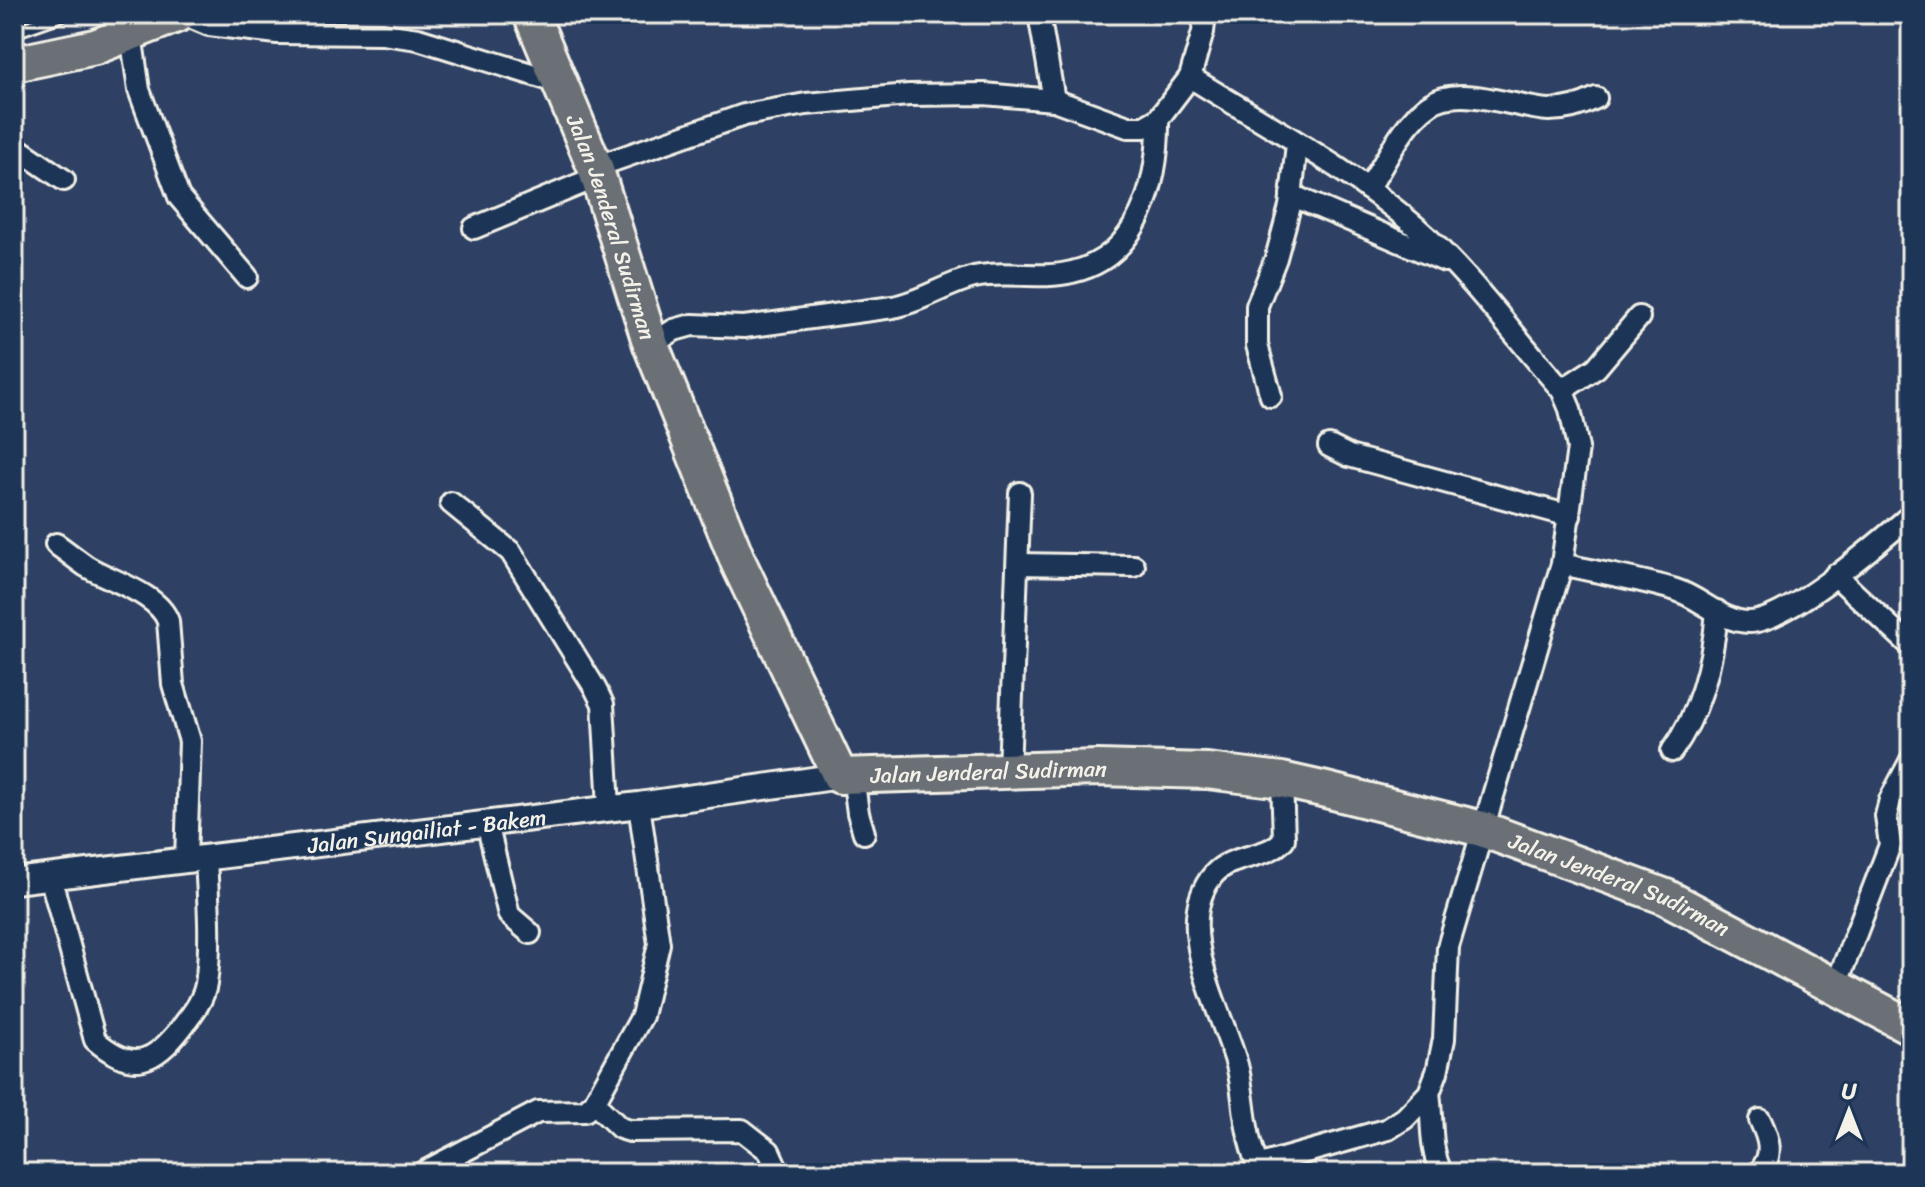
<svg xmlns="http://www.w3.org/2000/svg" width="1925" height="1187" font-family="Sriracha,sans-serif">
	<rect width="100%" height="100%" fill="#2e4164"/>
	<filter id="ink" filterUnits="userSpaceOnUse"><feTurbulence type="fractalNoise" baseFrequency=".0125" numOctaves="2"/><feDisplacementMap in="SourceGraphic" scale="16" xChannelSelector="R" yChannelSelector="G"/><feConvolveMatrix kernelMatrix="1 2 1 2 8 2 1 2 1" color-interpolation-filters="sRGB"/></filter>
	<g filter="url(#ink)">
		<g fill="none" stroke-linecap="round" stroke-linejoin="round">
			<!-- service casing -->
			<g stroke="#f4f1e8" stroke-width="16">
				<polyline id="service" points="14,32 65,14"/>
			</g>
			<!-- minor casing -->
			<g stroke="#f4f1e8" stroke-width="26">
				<g id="minor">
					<polyline points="183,14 209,25 277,33 383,34 418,39 560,83"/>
					<polyline points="1039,14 1054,100"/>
					<polyline points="131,34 139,90 179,197 247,277"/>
					<path d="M1190 77C1265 124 1349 168 1415 226 1471 275 1513 335 1562 390L1570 409 1578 448 1562 564 1448 947 1444 1039 1437 1072 1429 1093 1405 1118 1388 1129 1257 1166"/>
					<polyline points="14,146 64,180"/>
					<polyline points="595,167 744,115 806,104 909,95 984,94 1054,100 1128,127 1144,127 1158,119 1190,77 1203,32 1205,14"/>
					<path d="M1368 189C1386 162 1402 124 1429 105 1459 83 1515 108 1549 110 1567 110 1581 106 1596 98"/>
					<polyline points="1291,195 1445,261"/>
					<polyline points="474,228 597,177"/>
					<path d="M651 345 674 330 692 325 744 327 893 307C921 302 946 284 974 277 1006 270 1040 280 1072 272 1140 257 1159 180 1158 119"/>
					<polyline points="1562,390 1596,368 1639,317"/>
					<polyline points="1271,396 1257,345 1257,306 1276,258 1290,206 1297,144"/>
					<polyline points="1329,446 1349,456 1570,516"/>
					<polyline points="451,503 511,552 595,688 603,704 609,807"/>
					<path d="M56 544C66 551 76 559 86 566 110 581 158 593 168 621L173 684 190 741 186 860"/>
					<polyline points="1018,564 1134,566"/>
					<path d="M1562 564C1600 573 1640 579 1676 590 1701 598 1722 622 1749 622 1788 622 1879 542 1911 515"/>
					<polyline points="1835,575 1911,646"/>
					<path d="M1672 751C1701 711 1713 660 1717 611"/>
					<polyline points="1009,770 1020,493"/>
					<polyline points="853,775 858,813 864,833"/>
					<polyline points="487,823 509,915 530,933"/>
					<path d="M50 876 95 1040C133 1073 154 1063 182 1027 192 1014 203 1001 206 984 212 943 208 900 206 859"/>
					<polyline points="1835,988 1890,845 1886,816 1890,800 1911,760"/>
					<path d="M1429 1093C1433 1119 1429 1150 1442 1173"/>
					<polyline points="594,1103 620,1128 630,1131 742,1130 769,1151 779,1173"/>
					<polyline points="422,1173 538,1112 585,1111 594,1103 642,1016 659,944 639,805"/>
					<path d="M1259 1173C1256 1159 1250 1146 1248 1132 1243 1110 1243 1087 1237 1065 1222 1011 1170 924 1214 874 1233 853 1267 860 1284 839L1282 780"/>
					<path d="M1758 1173C1775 1156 1769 1139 1760 1120"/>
				</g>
			</g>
			<!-- tertiary casing -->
			<g stroke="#f4f1e8" stroke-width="30">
				<g id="tertiary">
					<path id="s1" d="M14 881 639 805 840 776"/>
				</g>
			</g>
			<!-- trunk casing -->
			<g stroke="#f4f1e8" stroke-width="40">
				<g id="trunk">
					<path id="s2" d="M531 14 595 167 651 345 739 564 840 776 1098 768 1207 771 1282 780 1322 789 1482 829 1666 897 1911 1027"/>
					<polyline points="14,64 95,47 179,14"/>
				</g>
			</g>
			<!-- service -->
			<use href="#service" stroke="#1d3557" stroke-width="10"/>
			<!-- minor -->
			<use href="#minor" stroke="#1d3557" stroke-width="20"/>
			<!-- tertiary -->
			<use href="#tertiary" stroke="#1d3557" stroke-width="24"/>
			<!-- trunk -->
			<use href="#trunk" stroke="#6a7074" stroke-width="34"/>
		</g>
	</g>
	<g text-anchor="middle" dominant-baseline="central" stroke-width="8" stroke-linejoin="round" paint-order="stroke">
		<!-- street labels -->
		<g font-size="22" fill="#f4f1e8" stroke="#1d3557">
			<text stroke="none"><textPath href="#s2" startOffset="228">Jalan Jenderal Sudirman</textPath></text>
			<text stroke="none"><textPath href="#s2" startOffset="972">Jalan Jenderal Sudirman</textPath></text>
			<text stroke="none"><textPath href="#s1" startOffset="416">Jalan Sungailiat - Bakem</textPath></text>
			<text stroke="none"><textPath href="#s2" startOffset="1620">Jalan Jenderal Sudirman</textPath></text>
		</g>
	</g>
	<!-- margin -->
	<rect width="1925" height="1187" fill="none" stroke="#1d3557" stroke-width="48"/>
	<rect x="24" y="24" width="1877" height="1139" fill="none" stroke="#f4f1e8" stroke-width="3" filter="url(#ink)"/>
	<!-- north arrow -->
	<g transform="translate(1849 1111)" stroke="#1d3557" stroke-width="6" paint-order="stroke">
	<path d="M0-6L14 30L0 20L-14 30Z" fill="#f4f1e8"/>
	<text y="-12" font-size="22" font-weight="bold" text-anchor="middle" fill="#f4f1e8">U</text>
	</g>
</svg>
